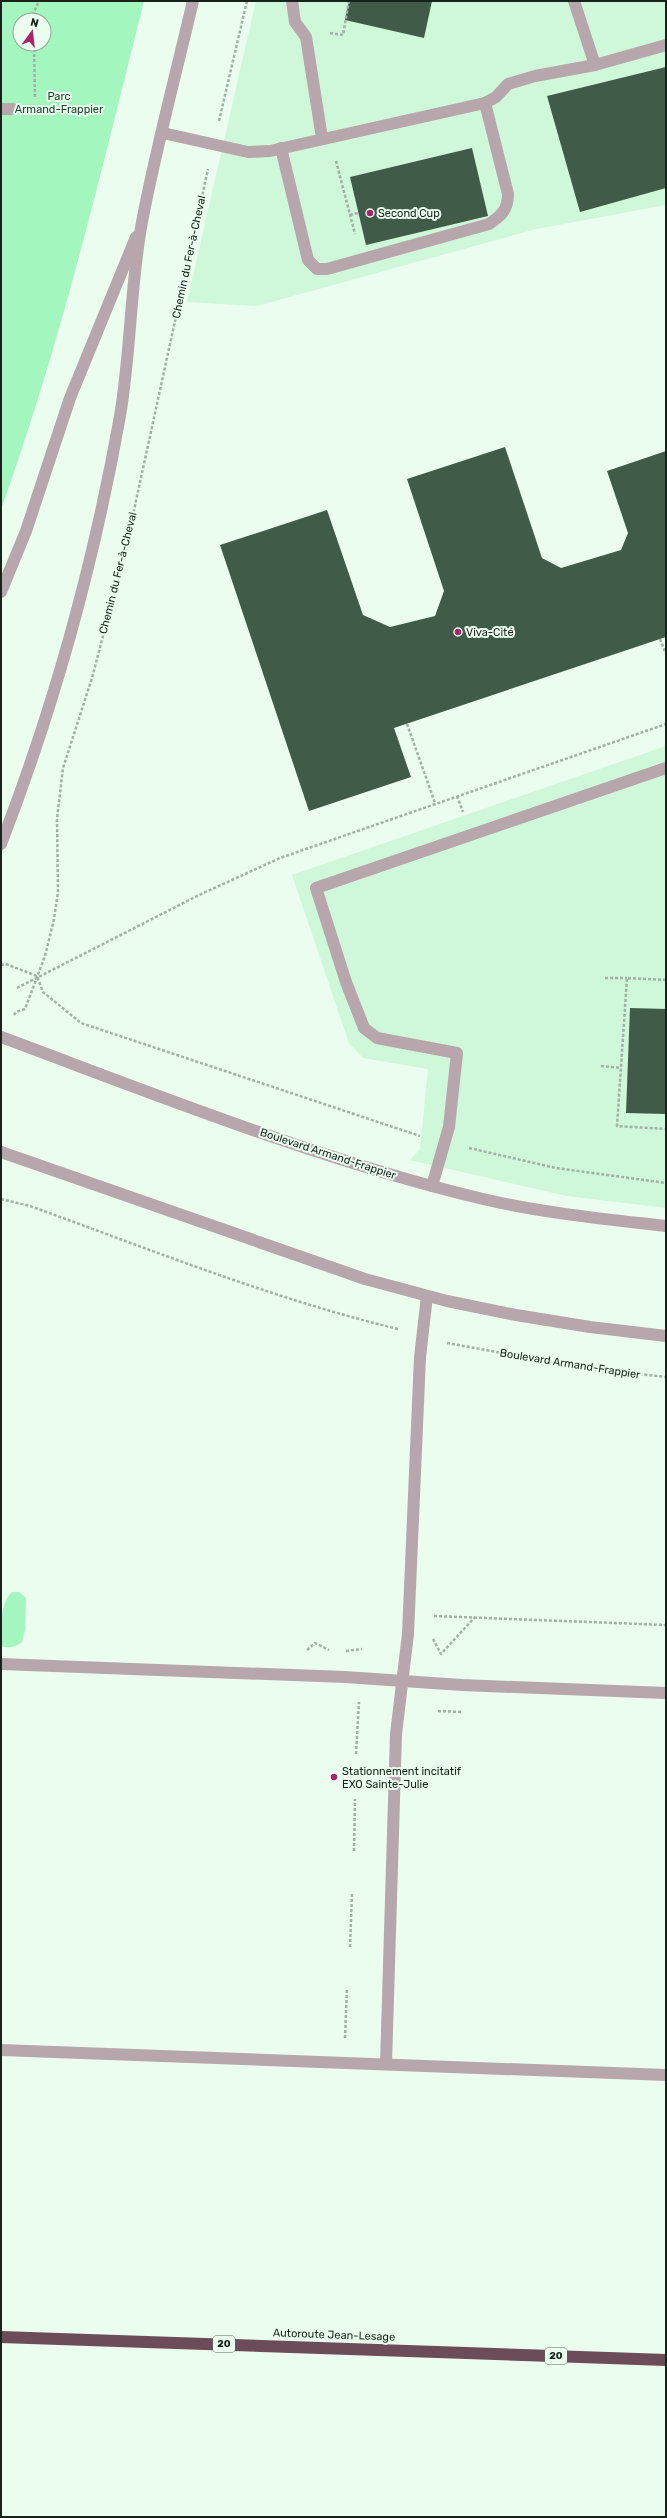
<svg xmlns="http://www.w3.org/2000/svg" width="667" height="2518" font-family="Rubik,sans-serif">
	<rect width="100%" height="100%" fill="#eafdef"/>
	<!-- built -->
	<g fill="#cff7d9">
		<polygon points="256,1 666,1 666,205 536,229 257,306 187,302"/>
		<polygon points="666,746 666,1208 567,1196 410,1160 420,1149 428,1069 363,1058 349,1043 292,875"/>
	</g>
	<!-- green -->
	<g fill="#a3f6bd" fill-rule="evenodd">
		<path d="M1 1H144C101 172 61 343 1 509ZM20 20H44V44H20Z"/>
		<path d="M12 1592H19L26 1598 25 1630 22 1642C15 1647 9 1649 1 1646 1 1629 0 1602 12 1592Z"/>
	</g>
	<!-- building -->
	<g fill="#405c48">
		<polygon points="349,1 432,1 424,38 345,20"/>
		<polygon points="666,67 666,188 580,212 547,96"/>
		<polygon points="472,148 488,216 366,245 350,177"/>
		<polygon points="505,447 542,558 561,568 621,550 628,533 607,471 666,451 666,637 394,728 411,777 309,811 220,545 327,510 363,615 390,627 435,616 444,591 407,479"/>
		<polygon points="630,1008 666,1009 666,1114 626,1113"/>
	</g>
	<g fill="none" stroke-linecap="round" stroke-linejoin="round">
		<!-- path -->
		<g stroke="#a1b1a5" stroke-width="2.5" stroke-dasharray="3 2" stroke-linecap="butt">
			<polyline points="33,20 33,14 39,1"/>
			<polyline points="330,33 343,35 349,1"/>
			<polyline points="34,44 35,97"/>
			<polyline points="219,121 247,1"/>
			<polyline points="336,161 355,234"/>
			<polyline points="350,215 358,213"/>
			<polyline points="660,639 666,654"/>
			<polyline points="407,724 435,803"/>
			<polyline points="457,796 463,812"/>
			<polyline points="1,965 6,964 37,976 43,992 81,1023 420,1136"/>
			<polyline points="605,978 627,978"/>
			<polyline points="666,980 627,978 617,1126 666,1129"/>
			<polyline points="17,988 197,896 280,858 666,724"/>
			<polyline points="14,1015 16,1012 25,1009 45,956 54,919 58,892 57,819 63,768 92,678 124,556 208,169"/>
			<polyline points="601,1066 621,1068"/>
			<polyline points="469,1148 556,1168 666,1183"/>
			<path d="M1 1199 30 1206C152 1250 273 1299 398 1329"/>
			<polyline points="447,1343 585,1368 666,1377"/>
			<polyline points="434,1616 666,1625"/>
			<polyline points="433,1639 441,1654 475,1617"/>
			<polyline points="307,1650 315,1643 329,1650"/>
			<polyline points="346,1651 362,1649"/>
			<polyline points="438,1711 461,1712"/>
			<polyline points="356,1754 359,1702"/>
			<polyline points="354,1851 355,1799"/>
			<polyline points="350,1947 352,1894"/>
			<polyline points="345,2038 347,1988"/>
		</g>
		<!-- minor -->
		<g stroke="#b7a6ac" stroke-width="12">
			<polyline points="292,1 295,22 306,37 322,138"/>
			<polyline points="574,1 595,65"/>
			<polyline points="1,109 13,109"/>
			<polyline points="163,133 248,152 270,151 485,103 496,97 508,84 535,76 595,65 666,45"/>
			<path d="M281 148 308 260 317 269H327L489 224C501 216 508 210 508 194L485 103"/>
			<polyline points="1,592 26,531 70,398 136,237"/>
			<path d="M1 844C54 707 94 562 120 416 131 352 130 286 142 222 156 148 176 74 193 1"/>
			<path d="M1 1037C160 1096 319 1160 483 1199 543 1213 605 1219 666 1226"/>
			<polyline points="1,1152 365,1279 447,1301 516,1315 590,1327 666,1336"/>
			<polyline points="432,1186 449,1127 457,1053 377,1038 364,1028 346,982 316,888 666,768"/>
			<polyline points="1,1664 345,1677 462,1685 666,1693"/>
			<polyline points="1,2050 666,2075"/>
			<polyline points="386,2064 396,1734 408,1634 420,1357 427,1296"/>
		</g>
		<!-- highway -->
		<polyline stroke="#6c4c59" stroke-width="12" points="1,2337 666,2360"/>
	</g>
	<!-- markers -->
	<g fill="#aa246b" stroke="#eafdef" stroke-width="1.5">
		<circle cx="370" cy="213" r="4"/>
		<circle cx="458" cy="632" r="4"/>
		<circle cx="334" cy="1777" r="4"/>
	</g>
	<g text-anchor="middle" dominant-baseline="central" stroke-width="4" stroke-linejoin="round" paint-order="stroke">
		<!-- shield labels -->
		<g fill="#eafdef" stroke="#56645a" stroke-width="1">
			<rect x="213" y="2336" width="22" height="16" rx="3"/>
			<rect x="545" y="2348" width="22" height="16" rx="3"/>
		</g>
		<g font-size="10" font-weight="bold" fill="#17231a">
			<text x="224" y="2344">20</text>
			<text x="556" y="2356">20</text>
		</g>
		<!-- park labels -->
		<g font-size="11" fill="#173d25" stroke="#eafdef">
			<text x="59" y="96">Parc<tspan x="59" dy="13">Armand-Frappier</tspan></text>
		</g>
		<!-- poi labels -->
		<g font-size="11" fill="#17231a" stroke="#eafdef" text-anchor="start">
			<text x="378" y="213">Second Cup</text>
			<text x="466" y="632">Viva-Cité</text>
			<text x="342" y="1771">Stationnement incitatif<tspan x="342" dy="13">EXO Sainte-Julie</tspan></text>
		</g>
		<!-- street labels -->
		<g font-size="11" fill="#17231a" stroke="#eafdef">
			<text transform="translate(189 257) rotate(-78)">Chemin du Fer-à-Cheval</text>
			<text transform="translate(118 573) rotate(-76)">Chemin du Fer-à-Cheval</text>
			<text transform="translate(328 1154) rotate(18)">Boulevard Armand-Frappier</text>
			<text transform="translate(570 1364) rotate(9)">Boulevard Armand-Frappier</text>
			<text transform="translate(334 2335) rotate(2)">Autoroute Jean-Lesage</text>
		</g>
	</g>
	<!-- border -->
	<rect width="667" height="2518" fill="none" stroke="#17231a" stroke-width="4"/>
	<!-- north arrow -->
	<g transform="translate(32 32) rotate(15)"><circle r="19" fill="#eafdef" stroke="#96a69a"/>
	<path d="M0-3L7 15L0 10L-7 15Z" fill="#aa246b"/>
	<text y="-6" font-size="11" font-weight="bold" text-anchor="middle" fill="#17231a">N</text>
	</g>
</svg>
